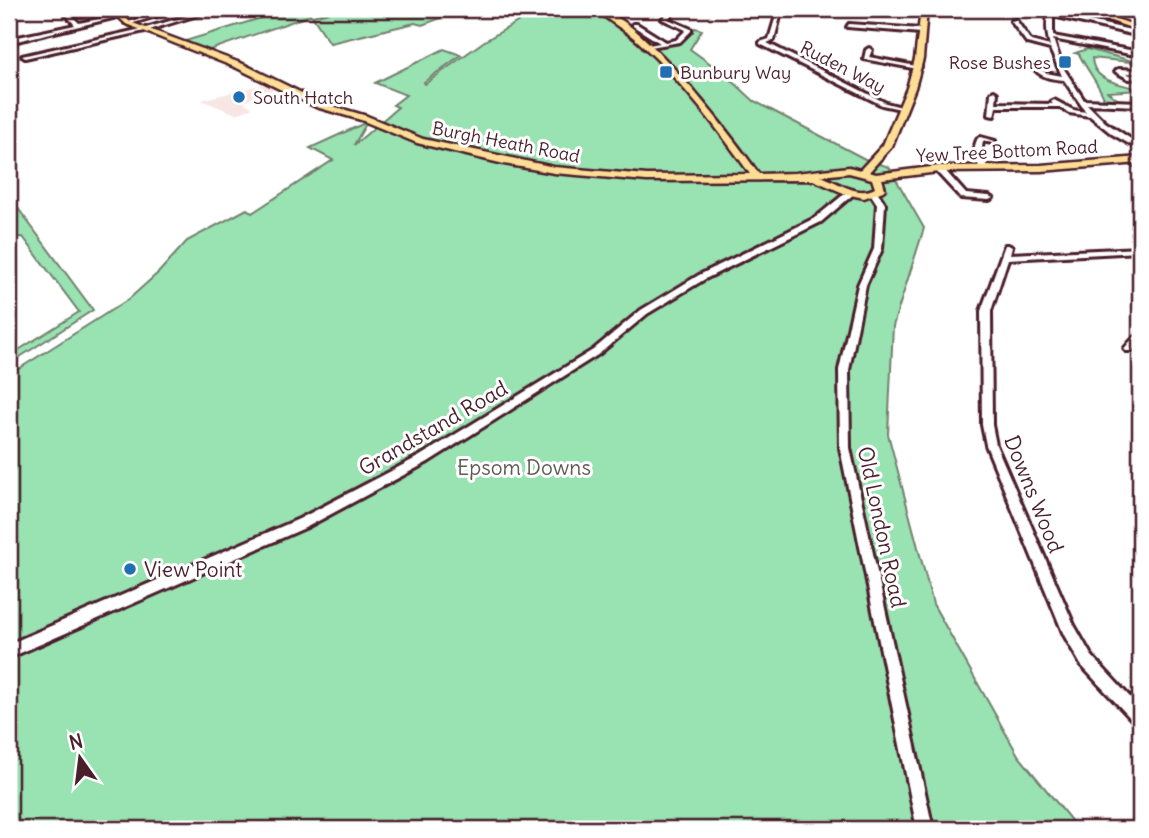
<svg xmlns="http://www.w3.org/2000/svg" width="1149" height="838" font-family="Delius,sans-serif">
	<rect width="100%" height="100%" fill="#fff"/>
	<filter id="ink" filterUnits="userSpaceOnUse"><feTurbulence type="fractalNoise" baseFrequency=".0143" numOctaves="2"/><feDisplacementMap in="SourceGraphic" scale="14" xChannelSelector="R" yChannelSelector="G"/><feConvolveMatrix kernelMatrix="1 2 1 2 8 2 1 2 1" color-interpolation-filters="sRGB"/></filter>
	<g filter="url(#ink)">
		<!-- built -->
		<polygon fill="#f7e6e4" points="269,83 278,88 243,102 253,108 236,114 201,100"/>
		<!-- green -->
		<g fill="#99e2b2" stroke="#72806e" stroke-width="2">
			<polygon points="240,9 306,9 311,15 207,51 182,42 258,19"/>
			<polygon points="343,9 449,9 434,13 444,17 422,25 415,23 330,43 312,16"/>
			<polygon points="514,9 591,9 612,21 674,43 682,42 695,28 702,30 690,49 726,75 754,101 865,159 889,167 924,228 893,326 888,434 933,604 1018,755 1078,829 9,829 9,375 129,299 159,272 187,241 247,209 252,213 333,160 310,148 367,122 354,145 398,107 393,105 406,95 375,83 444,49 461,55 424,82 425,84 483,42 533,13"/>
			<path d="M1087 49 1140 63 1092 58C1093 84 1124 83 1140 90L1108 92 1121 102 1105 101C1099 83 1087 71 1079 54L1075 53Z"/>
			<polygon points="9,196 93,310 9,364 9,356 79,312 23,237 9,238 9,232 16,230 9,216"/>
		</g>
		<g fill="none" stroke-linecap="round" stroke-linejoin="round">
			<!-- minor casing -->
			<g stroke="#4a1f2b" stroke-width="6">
				<g id="minor">
					<polygon points="61,9 65,9 79,23 119,15 121,16 9,43 9,39 75,25"/>
					<polygon points="173,9 180,9 130,24 125,23"/>
					<polygon points="211,9 217,9 149,30 25,58 22,56 146,28"/>
					<polygon points="672,9 677,9 668,19 691,29 691,31 680,42 644,48 644,46 660,43 633,26 633,24 637,24 666,42 676,40 686,30 662,19"/>
					<polygon points="778,9 782,9 774,40 767,43 886,103 905,108 905,110 882,105 760,44 760,42 769,39"/>
					<polygon points="856,9 860,9 857,12 855,11"/>
					<polygon points="963,9 967,9 965,13 961,12"/>
					<path d="M1052 9H1057L1053 13 1140 32V36L1053 16V36L1140 52V56L1053 39 1062 66 1084 100 1140 102V106L1087 104 1105 122 1140 145V150L1112 134 1090 116 1069 113 1059 107H996L994 116 989 115 991 93 994 91 997 93 996 103 1053 104 1051 102 1054 100 1073 110 1086 112 1064 80C1051 79 1039 77 1032 66L1035 64 1046 73 1062 76 1050 49 1027 43 1011 21 1016 20 1031 41 1050 46C1047 34 1044 18 1052 9Z"/>
					<polygon points="1100,9 1106,9 1091,14 1089,13"/>
					<polygon points="849,24 921,29 924,31 921,33 847,27"/>
					<polygon points="869,48 872,50 869,57 921,67 918,69 864,59 866,50"/>
					<polygon points="1118,69 1140,70 1140,74 1126,73 1130,75 1140,74 1140,78 1129,79 1116,72 1115,71"/>
					<path d="M980 137 995 141 992 143 983 141 981 154 988 168 984 170C973 163 972 149 978 138Z"/>
					<polygon points="1128,159 1132,159 1140,164 1140,169 1128,161"/>
					<polygon points="936,167 942,167 966,194 989,196 993,198 989,200 961,198 936,171"/>
					<polygon points="848,191 855,193 821,222 705,279 647,314 599,354 428,462 307,527 9,658 9,644 299,519 420,456 593,350 641,310 699,275 815,218"/>
					<polygon points="871,191 877,191 885,204 882,249 866,285 849,370 850,448 933,829 917,829 840,448 839,370 858,285 874,249 877,204 870,193"/>
					<polygon points="1005,245 1008,245 1012,247 1010,254 1140,248 1140,252 1008,259 991,311 992,425 996,445 1074,625 1091,655 1140,708 1140,725 1135,723 1081,665 1064,635 986,445 982,425 981,311"/>
					<path d="M1140 334V343L1132 351H1126L1124 349C1128 344 1134 336 1140 334Z"/>
				</g>
			</g>
			<!-- major casing -->
			<g stroke="#4a1f2b" stroke-width="5">
				<path id="major" d="M110 9H117L130 22 243 64 322 103 367 116 423 139 554 167 647 175 750 174C717 128 683 83 642 45 628 31 609 22 595 9 636 9 734 139 759 174L795 173 849 167 860 170 883 145 907 88 915 59 921 9H927L923 59 915 88 892 146 869 172 876 174 939 166 1041 165 1140 157V163L1041 171 939 172 882 179 885 189 883 191 864 198 846 194 813 180 647 181 554 173 504 164 417 143 361 120 316 107 237 68 126 24ZM849 173 872 179 875 188C857 198 838 182 821 176Z"/>
			</g>
			<!-- highway casing -->
			<g stroke="#4a1f2b" stroke-width="5">
				<polygon id="highway" points="1076,9 1087,9 1140,27 1140,31"/>
			</g>
			<!-- minor -->
			<use href="#minor" fill="#fff" fill-rule="evenodd"/>
			<!-- major -->
			<use href="#major" fill="#fede96" fill-rule="evenodd"/>
			<!-- highway -->
			<use href="#highway" fill="#fede96" fill-rule="evenodd"/>
		</g>
	</g>
	<!-- markers -->
	<g fill="#1f6fb2" stroke="#fff" stroke-width="2.5">
		<rect x="1058" y="55" width="14" height="14" rx="3.5"/>
		<rect x="659" y="65" width="14" height="14" rx="3.5"/>
		<circle cx="239" cy="97" r="7"/>
		<circle cx="130" cy="569" r="7"/>
	</g>
	<g text-anchor="middle" dominant-baseline="central" stroke-width="6" stroke-linejoin="round" paint-order="stroke">
		<!-- far-poi labels -->
		<g font-size="18" fill="#4a1f2b" stroke="#fff" text-anchor="start">
			<text x="1051" y="62" text-anchor="end">Rose Bushes</text>
			<text x="680" y="72">Bunbury Way</text>
			<text x="253" y="97">South Hatch</text>
		</g>
		<!-- far-street labels -->
		<g font-size="18" fill="#4a1f2b" stroke="#fff">
			<text transform="translate(843 67) rotate(27)">Ruden Way</text>
			<text transform="translate(506 142) rotate(11)">Burgh Heath Road</text>
			<text transform="translate(1007 151) rotate(-3)">Yew Tree Bottom Road</text>
		</g>
		<!-- street labels -->
		<g font-size="21" fill="#4a1f2b" stroke="#fff">
			<text transform="translate(433 428) rotate(-30)">Grandstand Road</text>
			<text transform="translate(1034 494) rotate(68)">Downs Wood</text>
			<text transform="translate(882 527) rotate(78)">Old London Road</text>
		</g>
		<!-- park labels -->
		<g font-size="21" fill="#625a54" stroke="#fff">
			<text x="524" y="467">Epsom Downs</text>
		</g>
		<!-- poi labels -->
		<g font-size="21" fill="#4a1f2b" stroke="#fff" text-anchor="start">
			<text x="144" y="569">View Point</text>
		</g>
	</g>
	<!-- margin -->
	<rect width="1149" height="838" fill="none" stroke="#fff" stroke-width="35"/>
	<rect x="18" y="18" width="1114" height="803" fill="none" stroke="#4a1f2b" stroke-width="2.5" filter="url(#ink)"/>
	<!-- north arrow -->
	<g transform="translate(80 758) rotate(346)" stroke="#ffffff" stroke-width="5" paint-order="stroke">
	<path d="M0-5L12 26L0 18L-12 26Z" fill="#4a1f2b"/>
	<text y="-10" font-size="19" font-weight="bold" text-anchor="middle" fill="#4a1f2b">N</text>
	</g>
</svg>
